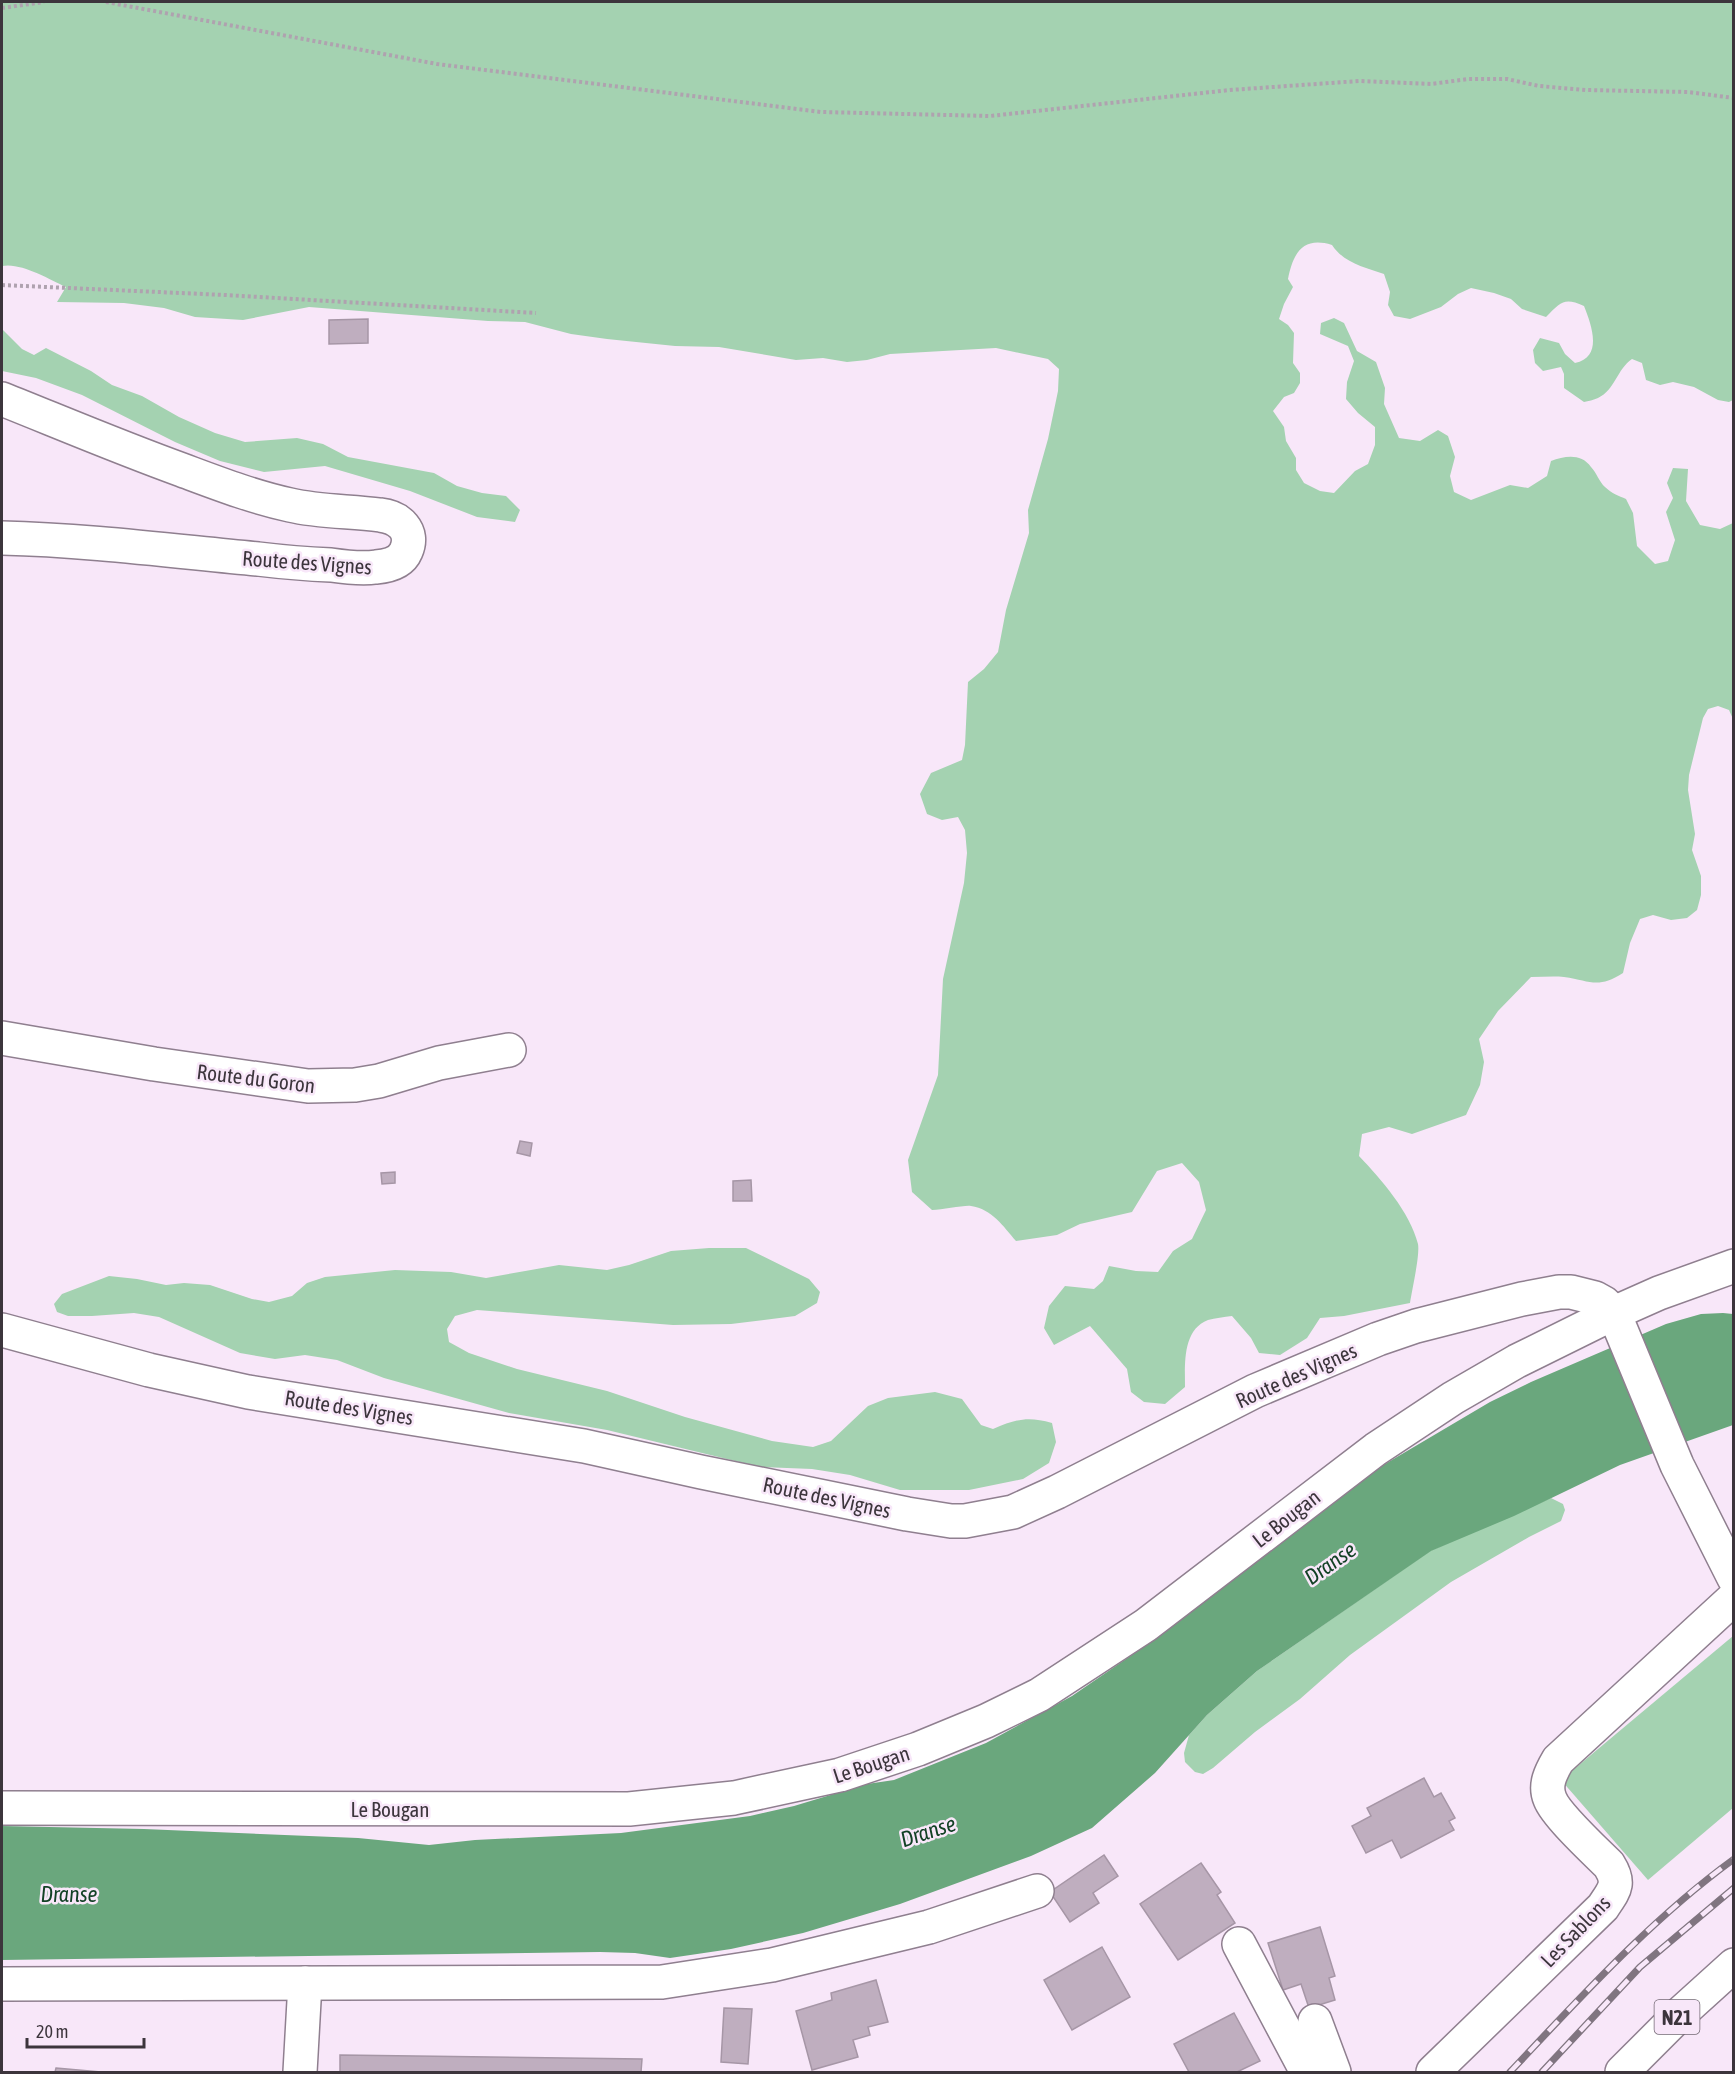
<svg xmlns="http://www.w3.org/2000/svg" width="1735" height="2074" font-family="'Asap Condensed',sans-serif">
	<rect width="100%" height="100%" fill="#f8e7f9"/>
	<!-- green -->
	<g fill="#a4d2b1">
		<path d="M2 2H1733V400L1729 402 1718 400 1694 387 1673 382 1660 385 1646 380 1642 363 1632 359C1617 369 1615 390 1598 398 1594 400 1588 401 1584 402L1564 388V374L1561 367 1543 371 1535 363 1533 350 1540 338 1559 343 1565 354 1575 363C1603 357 1592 326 1584 306 1564 297 1561 302 1546 317L1522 309 1511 299 1494 293 1471 288 1458 294 1441 307 1410 319 1394 316 1388 305 1390 292 1384 274C1364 267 1344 263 1332 245 1303 236 1293 253 1288 279L1293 287 1284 304 1279 319 1288 325 1294 333 1293 363 1300 373V383L1294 393 1284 397 1273 411 1284 427 1286 441 1296 458V470L1304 483 1320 491 1334 493 1355 471 1368 464 1375 445V427L1358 413 1346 399 1347 382 1354 361 1348 346 1320 334 1321 323 1334 318 1344 323 1357 351 1376 362 1385 388 1384 404 1399 438 1420 441 1438 430 1448 436 1455 457 1450 476 1454 492 1471 500 1510 485 1528 488 1547 476 1551 461C1565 456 1581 453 1591 467 1597 473 1599 482 1605 487 1611 493 1619 496 1626 499L1633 513 1637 546 1655 564 1668 561 1675 540 1666 512 1673 498 1667 483 1673 468 1688 469 1686 501 1700 525 1720 529 1733 523V719L1729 710 1718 706 1708 709 1703 718 1689 775 1688 790 1695 834 1692 850 1701 876V895L1697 910 1687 918 1671 920 1653 915 1640 919 1630 943 1623 973C1598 989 1591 981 1564 977 1554 976 1542 977 1531 977L1498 1011 1479 1039 1484 1062 1480 1085 1466 1115 1412 1134 1389 1127 1362 1134 1359 1156C1381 1179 1410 1212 1418 1244 1420 1255 1412 1290 1410 1303L1344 1316 1320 1318 1307 1338 1280 1355 1259 1353 1251 1338 1232 1316C1224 1317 1215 1318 1208 1320 1182 1330 1185 1365 1185 1387L1165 1404 1144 1402 1131 1392 1127 1369 1090 1326 1054 1345 1044 1328 1049 1306 1065 1286 1094 1289 1103 1281 1109 1266 1136 1271 1158 1272 1173 1251 1192 1239 1206 1210 1199 1182 1182 1163 1157 1171 1132 1212 1080 1224 1057 1235 1016 1241C1003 1226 992 1209 971 1206 964 1205 943 1210 932 1210L912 1192 908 1160 938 1075 943 979 964 883 967 853 965 830 958 817 942 820 927 814 920 794 931 773 962 760 965 745 968 682 984 669 998 652 1006 610 1029 533 1028 510 1048 439 1058 391 1059 369 1048 359 996 348 890 354 867 360 847 362 823 358 796 360 719 347 675 346 607 339 571 334 525 322 488 321 309 307 243 320 195 317 164 308 124 303 57 302 66 287C49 279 20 262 2 266Z"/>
		<polygon points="2,329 22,349 34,355 46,348 91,371 112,385 142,396 179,417 215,433 245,442 297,438 323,444 348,457 434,473 457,486 482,493 506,496 520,510 515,522 477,517 410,491 325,466 264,472 220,461 175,442 82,395 36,378 2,371"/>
		<path d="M709 1248H746L809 1279 820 1292 817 1303 795 1316 731 1324 673 1325 477 1310 455 1316 447 1329 449 1342 469 1353 517 1369 607 1391 685 1417 772 1441 813 1447 831 1441 868 1406 888 1398 935 1392 962 1399 981 1425 993 1429C1016 1419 1028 1416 1052 1423L1056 1442 1049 1463 1023 1479 969 1490H900L850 1475 812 1469 760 1467 607 1430 509 1413 384 1378 337 1360 305 1355 275 1359 240 1353 159 1317 134 1313 92 1316H68L57 1312 54 1304 62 1294 109 1276 137 1279 166 1285 184 1283 210 1285 252 1299 269 1302 292 1296 307 1283 325 1277 395 1270 451 1272 486 1278 559 1265 607 1270 629 1265 671 1251Z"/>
		<polygon points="1551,1498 1563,1504 1565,1510 1561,1521 1529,1537 1451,1582 1350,1655 1300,1699 1255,1732 1213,1768 1203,1774 1195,1772 1185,1762 1184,1753 1189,1735 1207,1715 1257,1671 1430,1551"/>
		<polygon points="1733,1636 1733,1808 1648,1880 1561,1780"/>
	</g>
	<!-- water -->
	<polygon fill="#6aa77d" points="1723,1313 1733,1314 1733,1425 1620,1465 1514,1516 1431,1551 1257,1671 1207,1715 1155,1773 1092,1828 1031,1856 900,1904 803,1933 731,1949 670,1958 635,1953 600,1952 2,1960 2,1826 144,1829 358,1838 429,1845 475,1840 621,1833 750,1816 794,1806 867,1784 894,1780 986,1743 1072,1696 1145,1646 1380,1467 1490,1402 1531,1382 1666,1324 1701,1314"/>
	<!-- building -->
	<g fill="#bfaebf" stroke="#a696a6" stroke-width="1.5">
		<polygon points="368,319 368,343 329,344 329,320"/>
		<polygon points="520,1141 532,1143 530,1156 517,1153"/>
		<polygon points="395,1172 395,1183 382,1184 381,1173"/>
		<polygon points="751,1180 752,1201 733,1201 733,1181"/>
		<polygon points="1424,1778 1434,1797 1441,1793 1455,1818 1449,1821 1454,1830 1401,1858 1392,1840 1366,1853 1352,1826 1371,1816 1367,1808"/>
		<polygon points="1104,1855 1118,1876 1093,1893 1099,1903 1070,1922 1050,1892"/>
		<polygon points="1201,1863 1221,1892 1217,1895 1235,1923 1178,1960 1140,1904"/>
		<polygon points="1320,1927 1335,1976 1329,1978 1335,2000 1309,2008 1301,1984 1283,1990 1268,1943"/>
		<polygon points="1102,1947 1130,1997 1072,2030 1044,1980"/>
		<polygon points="876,1980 888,2022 868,2027 870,2035 853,2040 858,2057 812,2070 796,2011 832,2000 831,1993"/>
		<polygon points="724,2008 752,2009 748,2064 721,2062"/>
		<polygon points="1234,2013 1260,2061 1237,2072 1189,2072 1174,2044"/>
		<polygon points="340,2055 642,2059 641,2072 340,2072"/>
		<polygon points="56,2068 101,2072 55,2072"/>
	</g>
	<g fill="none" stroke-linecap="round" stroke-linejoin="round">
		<!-- minor casing -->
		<g stroke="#8f7f8f" stroke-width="36">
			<g id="minor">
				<path d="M2 399C62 423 121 448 182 470 217 483 253 497 290 505 320 512 350 511 380 515 399 517 415 531 406 551 401 563 388 566 376 567 361 569 345 567 331 565 307 564 283 562 258 559 173 551 87 540 2 538"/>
				<polyline points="2,1038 154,1064 308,1086 355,1085 379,1081 439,1063 509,1050"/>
				<polyline points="2,1330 149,1370 248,1392 584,1446 701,1472 907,1514 951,1521 965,1521 1013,1512 1057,1492 1255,1391 1378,1339 1416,1326 1522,1299 1559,1292 1571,1292 1595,1298 1604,1303 1614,1313 1677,1465 1734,1578"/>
				<polyline points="2,1808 629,1809 734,1798 840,1775 918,1749 986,1721 1039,1695 1146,1625 1376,1449 1453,1398 1517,1361 1614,1313 1659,1293 1734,1266"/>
				<polyline points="1239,1944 1307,2072"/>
				<polyline points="2,1984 662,1982 772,1965 929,1927 1037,1891"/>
				<polyline points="1315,2021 1334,2072"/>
				<polyline points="300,2072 305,1983"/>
				<path d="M1433 2072 1603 1907C1614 1890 1621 1884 1609 1865 1595 1851 1556 1815 1550 1799 1544 1785 1551 1772 1558 1760L1734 1598"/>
			</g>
		</g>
		<!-- major casing -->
		<g stroke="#8f7f8f" stroke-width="36">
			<polyline id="major" points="1622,2072 1682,2012 1734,1965"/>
		</g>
		<!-- path -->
		<g stroke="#afa2af" stroke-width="4" stroke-dasharray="3 3" stroke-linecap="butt">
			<polyline points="106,2 437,64 821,112 990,116 1230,90 1359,81 1431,84 1468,79 1507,79 1539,86 1586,90 1688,92 1734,98"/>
			<polyline points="2,8 44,2"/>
			<polyline points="2,285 225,295 536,313"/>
		</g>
		<!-- minor -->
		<use href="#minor" stroke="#fff" stroke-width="33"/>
		<!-- major -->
		<use href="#major" stroke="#fff" stroke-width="33"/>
		<!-- rail casing -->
		<g stroke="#807580" stroke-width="7">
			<g id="rail">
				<path d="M1510 2072C1580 1998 1650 1920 1734 1859"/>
				<polyline points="1542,2072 1640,1967 1734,1888"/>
			</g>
		</g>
		<!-- rail -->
		<use href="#rail" stroke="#f8e7f9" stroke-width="4.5" stroke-dasharray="14" stroke-linecap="butt"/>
	</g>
	<g text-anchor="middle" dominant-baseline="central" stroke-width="5" stroke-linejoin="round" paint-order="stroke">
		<!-- shield labels -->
		<rect fill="#f8e7f9" stroke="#746a75" stroke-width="1.5" x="1654.5" y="2000" width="45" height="34" rx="4.5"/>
		<g font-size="20" font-weight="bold" fill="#3c353c">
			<text x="1677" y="2017">N21</text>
		</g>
		<!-- street labels -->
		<g font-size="21" fill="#3c353c" stroke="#f8e7f9">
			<text transform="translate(307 562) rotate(4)">Route des Vignes</text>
			<text transform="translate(256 1078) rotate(7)">Route du Goron</text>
			<text transform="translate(1296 1375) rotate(-24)">Route des Vignes</text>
			<text transform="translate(349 1407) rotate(9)">Route des Vignes</text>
			<text transform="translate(827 1497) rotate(12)">Route des Vignes</text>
			<text transform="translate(1286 1518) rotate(-38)">Le Bougan</text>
			<text transform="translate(871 1764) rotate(-18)">Le Bougan</text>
			<text x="390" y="1809">Le Bougan</text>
			<text transform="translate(1575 1931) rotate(-46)">Les Sablons</text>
		</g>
		<!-- water labels -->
		<g font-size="22" font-style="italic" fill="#124125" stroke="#f8e7f9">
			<text transform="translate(1330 1563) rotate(-35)">Dranse</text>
			<text transform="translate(928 1831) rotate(-18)">Dranse</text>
			<text x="69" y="1894">Dranse</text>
		</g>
	</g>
	<!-- border -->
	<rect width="1735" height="2074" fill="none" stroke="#3c353c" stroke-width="6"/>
	<!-- scale -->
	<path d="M27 2038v9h117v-9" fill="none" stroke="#3c353c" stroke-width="3"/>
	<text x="36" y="2038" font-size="18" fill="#3c353c" stroke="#f8e7f9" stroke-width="4.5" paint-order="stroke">20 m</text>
</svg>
